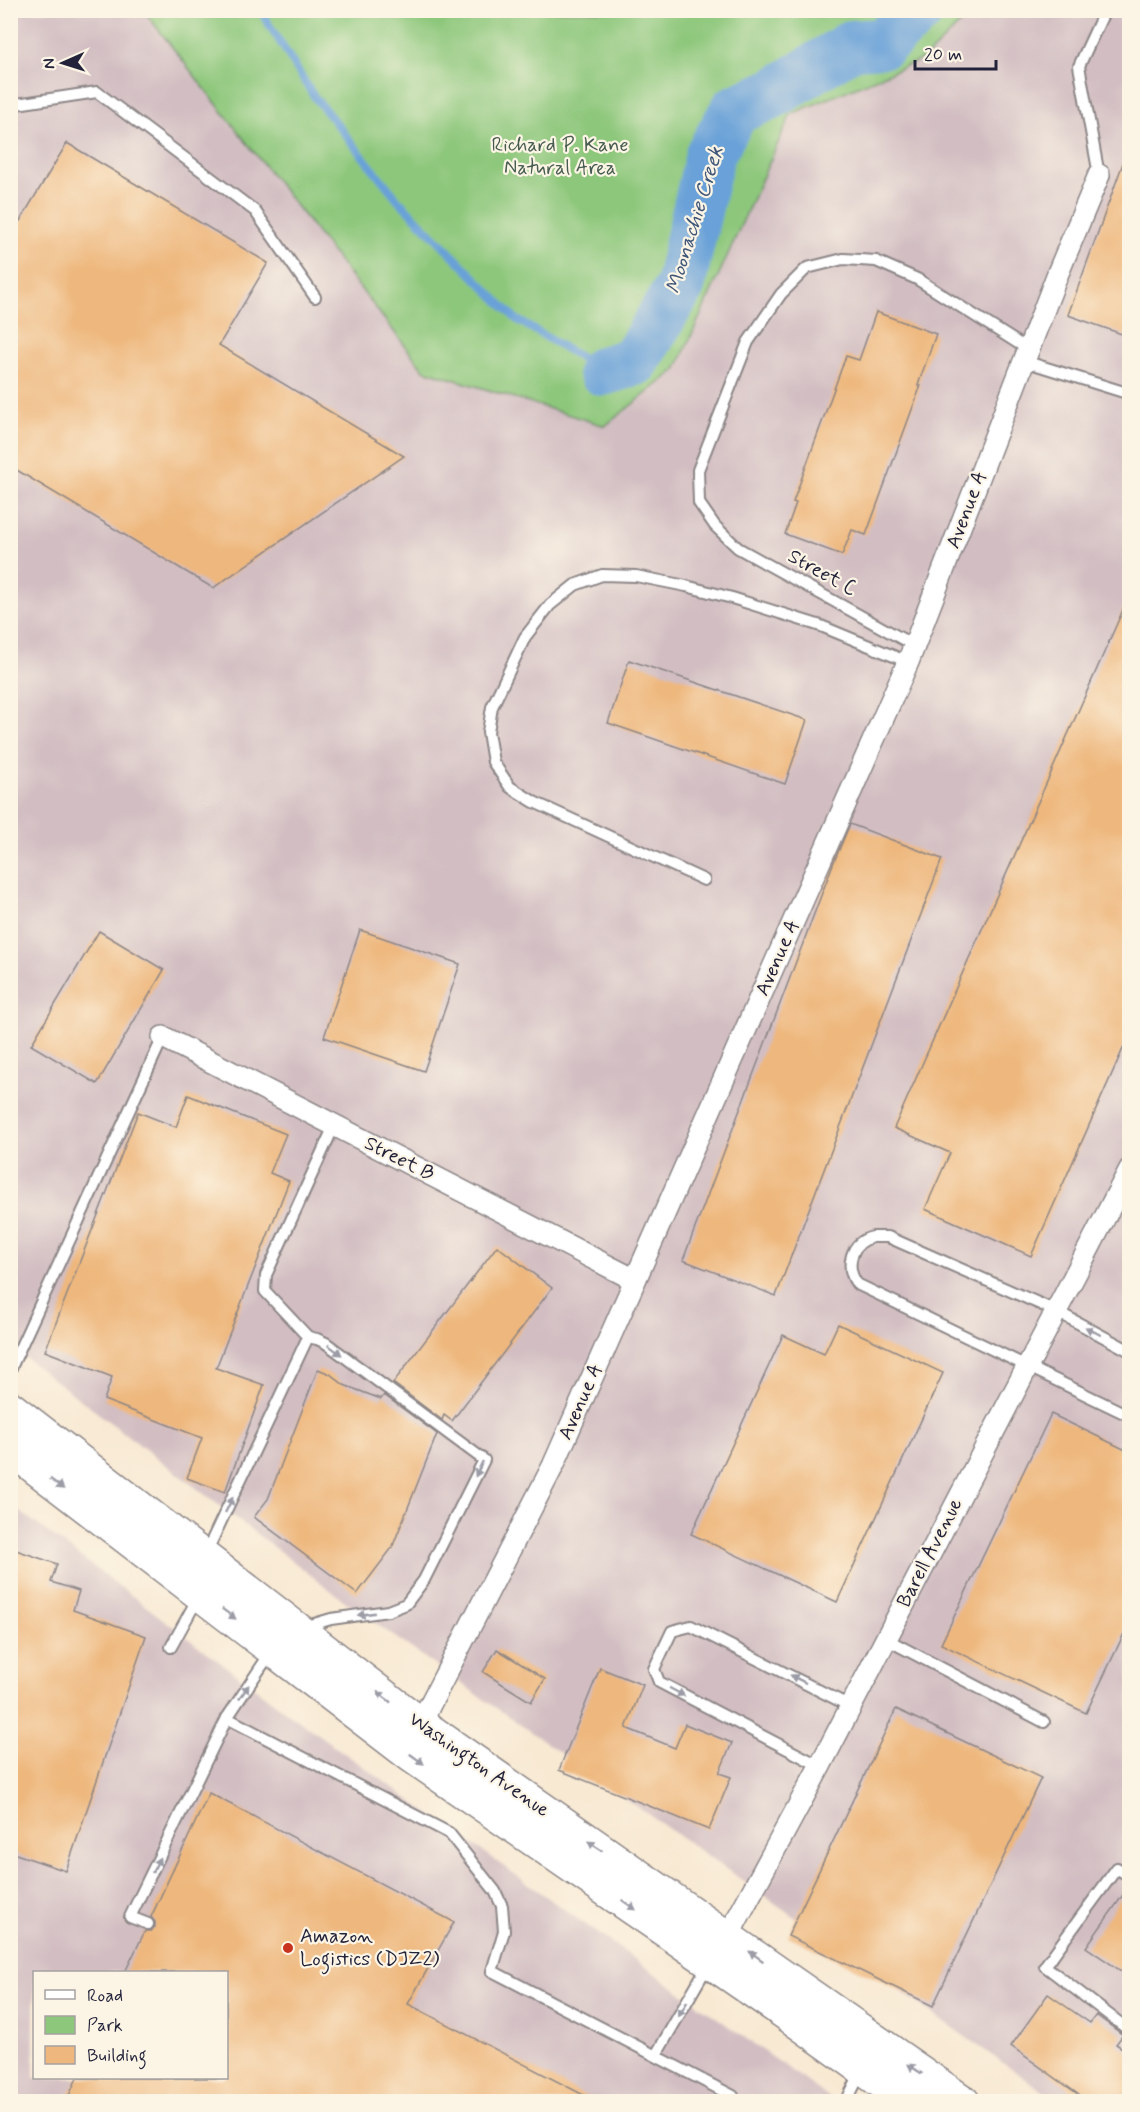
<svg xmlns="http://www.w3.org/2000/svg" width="1140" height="2112" font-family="Mynerve,sans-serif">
	<rect width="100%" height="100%" fill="#fcf5e5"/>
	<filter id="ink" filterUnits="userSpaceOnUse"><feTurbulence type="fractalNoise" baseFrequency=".0167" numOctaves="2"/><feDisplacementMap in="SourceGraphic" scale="12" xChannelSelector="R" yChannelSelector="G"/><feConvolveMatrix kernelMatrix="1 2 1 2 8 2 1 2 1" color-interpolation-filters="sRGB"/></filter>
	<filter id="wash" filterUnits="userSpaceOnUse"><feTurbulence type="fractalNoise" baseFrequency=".008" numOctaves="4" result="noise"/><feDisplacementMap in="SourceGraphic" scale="24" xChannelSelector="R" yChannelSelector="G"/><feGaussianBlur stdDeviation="1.35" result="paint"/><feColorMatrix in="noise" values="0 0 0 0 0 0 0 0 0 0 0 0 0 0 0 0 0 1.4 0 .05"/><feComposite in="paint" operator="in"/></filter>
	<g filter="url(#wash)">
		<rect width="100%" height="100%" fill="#f8e9d3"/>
		<!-- industrial -->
		<g fill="#d2bec2" fill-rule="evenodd">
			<polygon points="10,11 144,11 424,370 676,370 791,114 925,58 973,11 1129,11 1129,2101 1057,2101 358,1611 11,1347"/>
			<path d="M10 1504 285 1711 834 2101H11ZM34 1972H226V2078H34Z"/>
		</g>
		<!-- green -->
		<polygon fill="#8dc77b" stroke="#58745b" stroke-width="1.5" points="144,11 973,11 925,58 791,114 676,370 605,426 424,370"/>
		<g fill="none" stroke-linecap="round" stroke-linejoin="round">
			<!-- stream -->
			<polyline stroke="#69a1d8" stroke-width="8" points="260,10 313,95 399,201 516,319 603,371"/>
			<!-- river -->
			<polyline stroke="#69a1d8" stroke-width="50" points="603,371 635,361 680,286 710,154 735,110 774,93 852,45 883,43 920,10"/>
		</g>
		<g id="blocks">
			<!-- building -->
			<g fill="#eeb77d">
				<polygon points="67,143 268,263 219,345 404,456 213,588 10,466 10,215 20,221"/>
				<polygon points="1127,152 1130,152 1130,337 1068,315"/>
				<polygon points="876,312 936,334 918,385 921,385 866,535 852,530 842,555 785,534 796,503 793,502 846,356 859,360"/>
				<polygon points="1130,594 1130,1033 1031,1256 925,1209 950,1153 894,1128"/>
				<polygon points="629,660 807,720 785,784 608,723"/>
				<polygon points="850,824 942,859 776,1296 683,1260 833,864"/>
				<polygon points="360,930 460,964 424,1071 324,1037"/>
				<polygon points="99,931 164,970 97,1084 31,1045"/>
				<polygon points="188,1095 286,1134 270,1173 289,1181 216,1368 264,1385 225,1492 187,1478 202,1438 104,1400 112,1377 45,1351 138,1112 176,1127"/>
				<polygon points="497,1246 552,1288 452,1421 444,1415 442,1420 393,1383"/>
				<polygon points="838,1324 943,1373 837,1602 691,1534 783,1335 824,1354"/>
				<polygon points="318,1369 330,1374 344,1385 381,1399 384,1395 437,1434 392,1548 357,1594 254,1517 268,1499"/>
				<polygon points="1051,1414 1130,1452 1130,1621 1086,1713 941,1644"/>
				<polygon points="10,1548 57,1564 51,1582 79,1591 73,1610 146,1636 66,1871 10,1852"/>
				<polygon points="497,1649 545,1679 531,1702 483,1672"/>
				<polygon points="600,1668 643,1685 626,1728 675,1748 685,1724 732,1743 719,1773 731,1777 709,1830 559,1770"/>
				<polygon points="896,1709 1041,1778 933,2006 788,1936"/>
				<polygon points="209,1793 454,1922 408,2004 597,2102 66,2102 77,2078 226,2078 226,1972 125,1972 145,1931 150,1931 155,1927 155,1922 151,1917"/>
				<polygon points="1130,1885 1130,1977 1086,1947"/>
				<polygon points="1048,1994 1090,2023 1096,2015 1123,2035 1116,2044 1130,2053 1130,2102 1089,2102 1011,2046"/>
			</g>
		</g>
	</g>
	<g filter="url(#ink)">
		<use href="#blocks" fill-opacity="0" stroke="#8d8687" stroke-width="1.5"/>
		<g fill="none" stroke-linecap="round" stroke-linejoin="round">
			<!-- lane casing -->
			<g stroke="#8d8687" stroke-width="14">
				<g id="lane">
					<polyline points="10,105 97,92 255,211 315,297"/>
					<polyline points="1099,175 1079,66 1105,10"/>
					<polyline points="1024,361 1130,394"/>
					<polyline points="915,646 738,548 715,526 699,503 698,470 748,342 781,294 807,268 843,259 876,261 917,279 1029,350"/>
					<polyline points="704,880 534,802 510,787 493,762 488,732 492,707 525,637 550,605 575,585 602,575 636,576 686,586 732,598 821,626 908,662"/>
					<polyline points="308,1337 265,1291 266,1275 334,1126"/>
					<path d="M1130 1351 1056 1311 888 1237C883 1237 878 1237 873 1237 850 1242 845 1267 857 1284L1130 1416"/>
					<polyline points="10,1370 163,1037"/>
					<polyline points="205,1555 308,1337 317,1339 326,1343 484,1460 424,1580 406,1604 388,1611 331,1619 304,1627"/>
					<polyline points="886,1639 1044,1722"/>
					<polyline points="171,1647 199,1596"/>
					<polyline points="271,1652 227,1718 449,1833 495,1891 502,1906 504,1931 492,1971 733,2096 730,2102"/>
					<polyline points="820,1766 659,1682 654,1669 672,1631 691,1626 850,1706"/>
					<polyline points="1130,1877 1117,1868 1045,1966 1130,2031"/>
					<polyline points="148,1924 130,1917 227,1718"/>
					<polyline points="656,2055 708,1965"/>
					<polyline points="846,2102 861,2072"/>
				</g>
			</g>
			<!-- street casing -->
			<g stroke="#8d8687" stroke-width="24">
				<g id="street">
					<polyline points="163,1037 635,1280"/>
					<polyline points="420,1724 553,1466 908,662 1058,273 1099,175"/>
					<polyline points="728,1936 820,1766 1130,1169"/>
				</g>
			</g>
			<!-- primary casing -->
			<g stroke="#8d8687" stroke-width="36">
				<g id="primary">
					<polyline points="10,1408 420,1724 963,2102"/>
					<polyline points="10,1448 412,1756 784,2012 910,2102"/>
				</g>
			</g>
			<!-- lane -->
			<use href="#lane" stroke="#fff" stroke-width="10"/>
			<!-- street -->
			<use href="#street" stroke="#fff" stroke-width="21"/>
			<!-- primary -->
			<use href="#primary" stroke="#fff" stroke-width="33"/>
		</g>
		<!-- one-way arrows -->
		<defs><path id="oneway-solid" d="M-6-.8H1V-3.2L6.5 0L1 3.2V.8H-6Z" transform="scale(1.5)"/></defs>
		<g fill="#9c9ca7">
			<use href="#oneway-solid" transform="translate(1093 1331) rotate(-152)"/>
			<use href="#oneway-solid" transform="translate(335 1350) rotate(37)"/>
			<use href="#oneway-solid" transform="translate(479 1469) rotate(116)"/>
			<use href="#oneway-solid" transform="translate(57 1484) rotate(37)"/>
			<use href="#oneway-solid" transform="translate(229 1505) rotate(-64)"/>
			<use href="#oneway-solid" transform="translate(229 1614) rotate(37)"/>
			<use href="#oneway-solid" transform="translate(366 1614) rotate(172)"/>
			<use href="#oneway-solid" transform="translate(798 1679) rotate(-153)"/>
			<use href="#oneway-solid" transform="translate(244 1692) rotate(-56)"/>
			<use href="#oneway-solid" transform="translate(677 1692) rotate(28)"/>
			<use href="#oneway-solid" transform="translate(384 1697) rotate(-142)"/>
			<use href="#oneway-solid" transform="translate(417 1759) rotate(36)"/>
			<use href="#oneway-solid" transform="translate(595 1846) rotate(-146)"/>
			<use href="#oneway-solid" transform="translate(156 1865) rotate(-64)"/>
			<use href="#oneway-solid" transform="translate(629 1905) rotate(35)"/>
			<use href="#oneway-solid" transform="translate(756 1956) rotate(-145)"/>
			<use href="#oneway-solid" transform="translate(683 2009) rotate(120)"/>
			<use href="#oneway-solid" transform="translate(915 2069) rotate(-146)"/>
		</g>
	</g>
	<!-- markers -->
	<circle fill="#c8321e" stroke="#fcf5e5" stroke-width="2" cx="288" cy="1948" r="6"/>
	<g text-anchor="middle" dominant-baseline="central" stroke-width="4.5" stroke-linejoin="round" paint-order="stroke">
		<!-- park labels -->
		<g font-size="20" fill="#475c51" stroke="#fcf5e5">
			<text x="560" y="145">Richard P. Kane<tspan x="560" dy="23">Natural Area</tspan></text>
		</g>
		<!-- street labels -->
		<g font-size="20" fill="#22223b" stroke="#fcf5e5">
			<text transform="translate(967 510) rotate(-69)">Avenue A</text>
			<text transform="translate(822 573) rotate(29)">Street C</text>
			<text transform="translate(778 958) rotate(-66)">Avenue A</text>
			<text transform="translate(399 1159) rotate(27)">Street B</text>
			<text transform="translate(581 1402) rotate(-66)">Avenue A</text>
			<text transform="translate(930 1553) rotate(-63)">Barell Avenue</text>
			<text transform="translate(479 1765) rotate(35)">Washington Avenue</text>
		</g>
		<!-- poi labels -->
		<g font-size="20" fill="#22223b" stroke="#fcf5e5" text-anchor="start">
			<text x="300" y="1936">Amazon<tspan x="300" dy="23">Logistics (DJZ2)</tspan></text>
		</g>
		<!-- water labels -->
		<g font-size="21" font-style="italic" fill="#3e557a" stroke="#fcf5e5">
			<text transform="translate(695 220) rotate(-73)">Moonachie Creek</text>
		</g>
	</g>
	<!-- margin -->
	<rect width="1140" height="2112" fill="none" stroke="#fcf5e5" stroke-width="36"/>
	<!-- legend -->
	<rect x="33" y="1971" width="195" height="108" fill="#fcf5e5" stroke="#a5a1a1" stroke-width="1.5"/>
	<rect x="45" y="1990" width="30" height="9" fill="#ffffff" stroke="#a5a1a1" stroke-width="1.5"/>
	<text x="87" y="2001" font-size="18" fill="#22223b">Road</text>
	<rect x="45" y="2016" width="30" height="18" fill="#8dc77b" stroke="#a5a1a1" stroke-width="1.5"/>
	<text x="87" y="2031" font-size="18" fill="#22223b">Park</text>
	<rect x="45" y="2046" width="30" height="18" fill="#eeb77d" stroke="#a5a1a1" stroke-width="1.5"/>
	<text x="87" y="2061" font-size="18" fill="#22223b">Building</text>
	<!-- north arrow -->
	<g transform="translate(63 63) rotate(267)" stroke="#fcf5e5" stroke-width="4.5" paint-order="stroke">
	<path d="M0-4.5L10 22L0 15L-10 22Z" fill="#22223b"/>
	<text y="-9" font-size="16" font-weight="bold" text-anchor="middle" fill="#22223b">N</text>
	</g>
	<!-- scale -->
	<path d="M915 60v9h81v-9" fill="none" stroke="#22223b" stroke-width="3"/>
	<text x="924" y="60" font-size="18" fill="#22223b" stroke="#fcf5e5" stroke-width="4.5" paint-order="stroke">20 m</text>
</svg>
